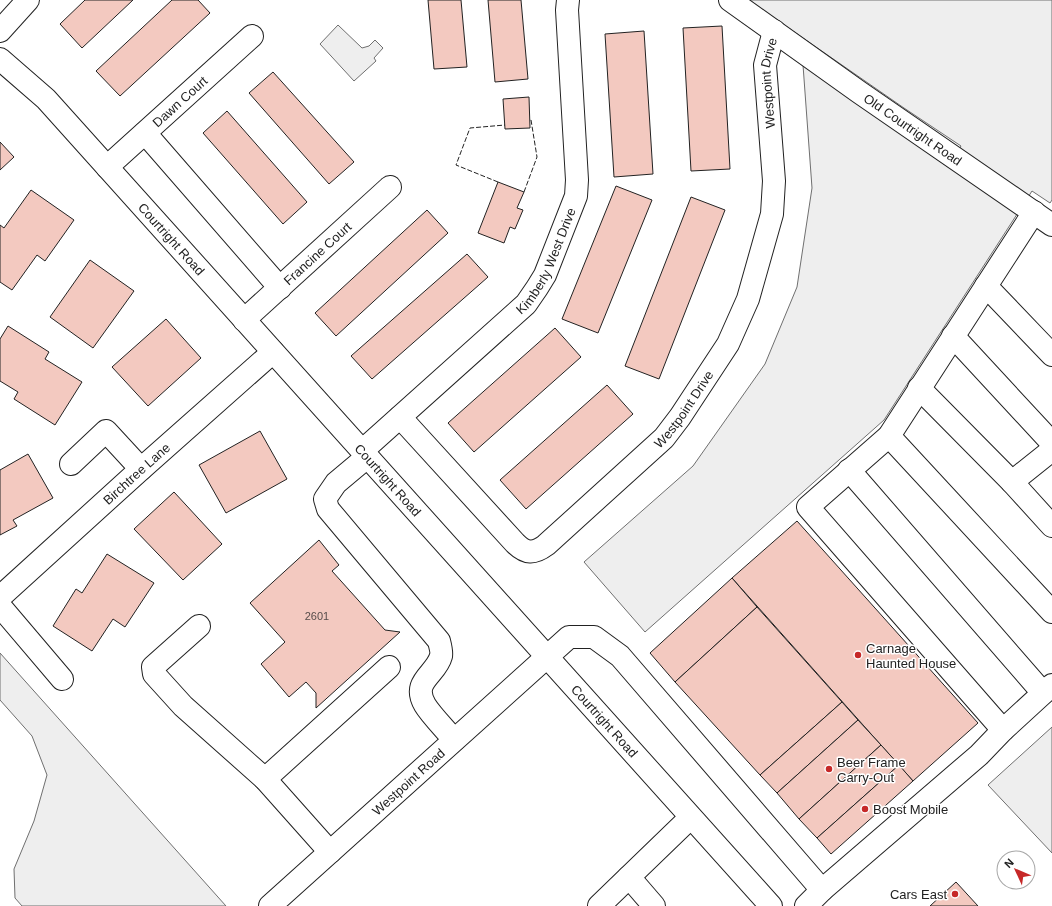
<svg xmlns="http://www.w3.org/2000/svg" width="1052" height="906" font-family="Arial,sans-serif">
	<rect width="100%" height="100%" fill="#fff"/>
	<!-- green -->
	<g fill="#eee" stroke="#6f6f6f">
		<polygon points="748,0 1052,0 1052,200 1050,203 1032,191 884,420 645,632 584,562 693,466 765,364 797,287 812,188 803,65 948,167 961,146 904,108"/>
		<polygon points="338,25 362,48 369,46 375,40 383,48 374,58 376,61 354,81 320,44"/>
		<polygon points="0,653 226,906 22,906 15,898 14,869 34,821 47,775 32,736 0,700"/>
		<polygon points="1052,727 1052,853 988,785"/>
	</g>
	<!-- building -->
	<g fill="#f3c9c0" stroke="#222">
		<polygon points="85,0 133,0 82,48 60,24"/>
		<polygon points="172,0 198,0 210,13 120,96 96,71"/>
		<polygon points="428,0 461,0 467,67 434,69"/>
		<polygon points="488,0 521,0 528,79 495,82"/>
		<polygon points="722,26 730,169 691,171 683,28"/>
		<polygon points="644,31 653,174 614,177 605,34"/>
		<polygon points="273,72 354,162 329,184 249,93"/>
		<polygon points="529,97 530,128 505,129 503,99"/>
		<polygon points="227,111 307,202 283,224 203,133"/>
		<polygon points="0,142 14,157 0,170"/>
		<polygon points="498,182 524,192 517,208 523,210 515,229 510,227 504,243 478,233"/>
		<polygon points="616,186 652,200 598,333 562,319"/>
		<polygon points="31,190 74,220 45,261 37,255 12,290 0,282 0,225 4,228"/>
		<polygon points="691,197 725,210 659,379 625,366"/>
		<polygon points="427,210 448,233 336,336 315,313"/>
		<polygon points="467,254 488,277 372,379 351,356"/>
		<polygon points="90,260 134,291 93,348 50,317"/>
		<polygon points="166,319 201,358 148,406 112,367"/>
		<polygon points="8,326 49,352 45,359 82,382 55,425 14,399 18,392 0,381 0,339"/>
		<polygon points="555,328 581,357 474,452 448,423"/>
		<polygon points="607,385 633,414 526,509 500,480"/>
		<polygon points="260,431 287,479 226,513 199,465"/>
		<polygon points="28,454 53,498 13,520 17,526 0,535 0,470"/>
		<polygon points="174,492 222,544 183,580 134,529"/>
		<polygon points="797,521 978,723 913,781 732,578"/>
		<polygon points="319,540 339,565 332,571 385,630 400,632 316,708 316,693 306,682 289,697 261,664 285,642 250,603"/>
		<polygon points="107,554 154,583 125,627 113,619 92,651 53,626 76,589 82,593"/>
		<polygon points="732,578 757,607 675,682 650,653"/>
		<polygon points="757,607 842,702 760,775 675,682"/>
		<polygon points="842,702 858,720 777,793 760,775"/>
		<polygon points="858,720 881,745 799,819 777,793"/>
		<polygon points="881,745 899,765 817,838 799,819"/>
		<polygon points="899,765 913,781 831,854 817,838"/>
		<polygon points="956,882 978,906 930,906"/>
	</g>
	<g fill="none" stroke-linecap="round" stroke-linejoin="round">
		<!-- minor casing -->
		<g stroke="#222" stroke-width="24">
			<g id="minor">
				<path id="s1" d="M730 0 859 92 1052 225"/>
				<polyline points="0,31 28,0"/>
				<path id="s2" d="M0 59 46 99 771 906"/>
				<polyline points="145,133 280,288"/>
				<path id="s3" d="M107 167 252 36"/>
				<polyline points="986,286 1052,355"/>
				<path id="s4" d="M244 320 390 187"/>
				<polyline points="953,336 1052,443"/>
				<polyline points="919,388 1012,482"/>
				<path id="s5" d="M400 417 515 543C526 554 534 554 546 545L664 438 680 417 728 344 748 299 772 214 774 181 765 65 774 31"/>
				<polyline points="889,436 1052,612"/>
				<polyline points="1052,450 1012,482 1052,526"/>
				<path id="s6" d="M362 451 526 304 537 288 545 275 576 196 577 180 567 10 568 0"/>
				<path d="M367 457 336 483 325 499 328 509 439 641C440 645 442 652 441 656 436 675 411 681 425 705 431 715 446 730 454 740"/>
				<polyline points="71,464 106,431 141,469"/>
				<polyline points="849,470 1043,693"/>
				<path id="s7" d="M0 597 141 469 273 352"/>
				<polyline points="0,606 62,679"/>
				<polyline points="199,626 153,667 154,674 183,706 265,779 330,852"/>
				<polyline points="1003,730 1052,685"/>
				<polyline points="265,779 389,667"/>
				<polyline points="629,877 654,906"/>
				<polyline points="822,890 979,755 1003,730 808,507 889,436 1034,212"/>
				<path id="s8" d="M270 906 569 637H594L620 656 822 890 806 906"/>
				<polyline points="599,906 690,818"/>
			</g>
		</g>
		<!-- minor -->
		<use href="#minor" stroke="#fff" stroke-width="22"/>
		<!-- fence -->
		<g stroke="#222" stroke-width="1" stroke-dasharray="5 2" stroke-linecap="butt">
			<polyline points="498,182 456,165 470,128 505,125"/>
			<polyline points="524,192 537,157 531,120 530,120"/>
		</g>
	</g>
	<!-- markers -->
	<g fill="#c62828" stroke="#fff" stroke-width="1.5">
		<circle cx="858" cy="655" r="4"/>
		<circle cx="829" cy="769" r="4"/>
		<circle cx="865" cy="809" r="4"/>
		<circle cx="955" cy="894" r="4"/>
	</g>
	<g text-anchor="middle" dominant-baseline="central" stroke-width="3" stroke-linejoin="round" paint-order="stroke">
		<!-- number labels -->
		<g font-size="11" fill="#564c4a">
			<text x="317" y="616">2601</text>
		</g>
		<!-- street labels -->
		<g font-size="13" fill="#222" stroke="#fff">
			<text stroke="none"><textPath href="#s5" startOffset="748">Westpoint Drive</textPath></text>
			<text stroke="none"><textPath href="#s3" startOffset="98">Dawn Court</textPath></text>
			<text stroke="none"><textPath href="#s1" startOffset="224">Old Courtright Road</textPath></text>
			<text stroke="none"><textPath href="#s2" startOffset="249">Courtright Road</textPath></text>
			<text stroke="none"><textPath href="#s4" startOffset="99">Francine Court</textPath></text>
			<text stroke="none"><textPath href="#s6" startOffset="268">Kimberly West Drive</textPath></text>
			<text stroke="none"><textPath href="#s5" startOffset="400">Westpoint Drive</textPath></text>
			<text stroke="none"><textPath href="#s7" startOffset="184">Birchtree Lane</textPath></text>
			<text stroke="none"><textPath href="#s2" startOffset="573">Courtright Road</textPath></text>
			<text stroke="none"><textPath href="#s2" startOffset="897">Courtright Road</textPath></text>
			<text stroke="none"><textPath href="#s8" startOffset="186">Westpoint Road</textPath></text>
		</g>
		<!-- poi labels -->
		<g font-size="13" fill="#222" stroke="#fff" text-anchor="start">
			<text x="866" y="648">Carnage<tspan x="866" dy="15">Haunted House</tspan></text>
			<text x="837" y="762">Beer Frame<tspan x="837" dy="15">Carry-Out</tspan></text>
			<text x="873" y="809">Boost Mobile</text>
			<text x="947" y="894" text-anchor="end">Cars East</text>
		</g>
	</g>
	<!-- north arrow -->
	<g transform="translate(1016 870) rotate(314)"><circle r="19" fill="#ffffff" stroke="#a7a7a7"/>
	<path d="M0-3L7 15L0 10L-7 15Z" fill="#c62828"/>
	<text y="-6" font-size="11" font-weight="bold" text-anchor="middle" fill="#222222">N</text>
	</g>
</svg>
